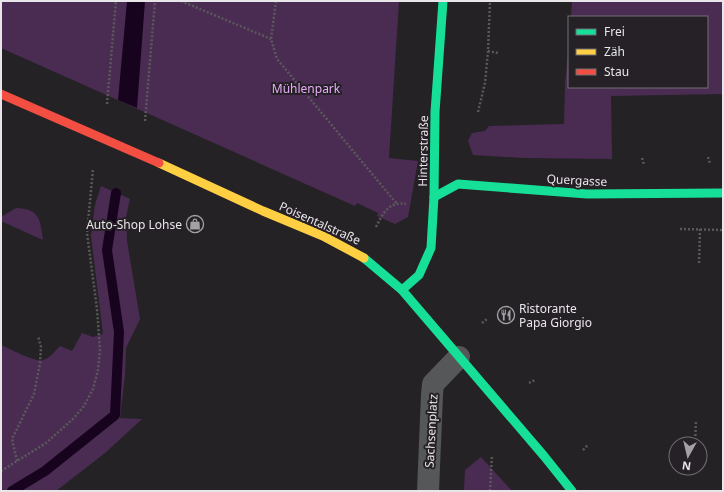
<svg xmlns="http://www.w3.org/2000/svg" width="724" height="492" font-family="'Noto Sans',sans-serif">
	<rect width="100%" height="100%" fill="#242225"/>
	<!-- green -->
	<g fill="#4a2c53">
		<polygon points="1,1 399,1 389,158 418,161 408,217 395,224 377,216 378,213 357,203 355,206 1,48"/>
		<polygon points="572,1 723,1 723,94 611,96 612,159 525,158 473,155 468,141 472,133 485,131 489,126 564,124 565,84 569,41 569,87 707,87 707,17 571,17"/>
		<path d="M101 186 130 199 126 217 127 241 140 319 126 348 125 375 120 418 142 419 105 453 56 491H1V345C11 349 33 362 43 360 50 358 55 351 60 346L72 351 82 333 93 337 103 334 91 236 95 205Z"/>
		<path d="M16 208C40 209 40 219 43 240L1 221V217Z"/>
		<polygon points="481,457 512,491 464,491 465,470"/>
	</g>
	<!-- water -->
	<polygon fill="#18031f" points="127,1 145,1 137,108 118,100"/>
	<g fill="none" stroke-linecap="round" stroke-linejoin="round">
		<!-- stream -->
		<polyline stroke="#18031f" stroke-width="10" points="12,491 45,471 115,415 119,332 107,250 116,193"/>
		<!-- path -->
		<g stroke="#5a595a" stroke-width="2.5" stroke-dasharray="2 2" stroke-linecap="butt">
			<polyline points="181,1 271,39"/>
			<polyline points="276,1 271,39 277,59 397,204"/>
			<polyline points="488,51 498,53"/>
			<polyline points="107,104 116,1"/>
			<polyline points="478,112 485,83 488,51 490,1"/>
			<polyline points="145,121 155,1"/>
			<polyline points="708,157 710,164"/>
			<polyline points="642,158 644,165"/>
			<path d="M376 227C383 213 389 201 406 204"/>
			<polyline points="680,229 723,230"/>
			<polyline points="699,263 700,229"/>
			<polyline points="482,323 487,319"/>
			<polyline points="529,383 535,380"/>
			<polyline points="695,444 696,420"/>
			<polyline points="583,450 588,445"/>
			<polyline points="17,461 12,439 34,394 40,363 41,347 38,336"/>
			<polyline points="1,471 46,443 73,419 84,406 93,389 98,370 100,350 97,309 87,233 93,169"/>
			<polyline points="490,491 492,455"/>
		</g>
		<!-- street -->
		<polyline stroke="#565758" stroke-width="22" points="428,491 432,395 433,384 459,357"/>
		<!-- fast -->
		<g stroke="#16e098" stroke-width="9">
			<polyline points="434,197 458,184 587,194 723,193"/>
			<polyline points="364,258 402,290 544,456 572,491"/>
			<polyline points="402,290 419,275 431,248 434,197 435,112 443,1"/>
		</g>
		<!-- slow -->
		<polyline stroke="#ffcf43" stroke-width="9" points="159,163 263,211 323,236 364,258"/>
		<!-- jam -->
		<polyline stroke="#f24e42" stroke-width="9" points="1,94 159,163"/>
	</g>
	<!-- icons -->
	<defs>
		<g id="shop-ring" transform="scale(0.9)"><circle r="9.5" fill="#252126" stroke="#a4a1a5" stroke-width="1.5"/><path d="M-5-2.5h2.3a2.7 3.5 0 0 1 5.4 0H5L5.5 6h-11ZM-1.5-2.5h3a1.5 2.3 0 0 0-3 0Z" fill="#a4a1a5"/></g>
		<g id="restaurant-ring" transform="scale(0.9)"><circle r="9.5" fill="#252126" stroke="#a4a1a5" stroke-width="1.5"/><path d="M-5-6h1v4h1v-4h1v4h1v-4h1v5L-1.5 .5V6h-2V.5L-5-1ZM5-6V6H3V1.5H1.5Q1.5-4 5-6Z" fill="#a4a1a5"/></g>
	</defs>
	<g fill-rule="evenodd">
		<use href="#shop-ring" x="195" y="224"/>
		<use href="#restaurant-ring" x="506" y="315"/>
	</g>
	<g text-anchor="middle" dominant-baseline="central" stroke-width="4" stroke-linejoin="round" paint-order="stroke">
		<!-- park labels -->
		<g font-size="12" fill="#e9acfa" stroke="#252126">
			<text x="306" y="88">Mühlenpark</text>
		</g>
		<!-- street labels -->
		<g font-size="12" fill="#e9e6ea" stroke="#252126">
			<text transform="translate(423 151) rotate(-89)">Hinterstraße</text>
			<text transform="translate(577 180) rotate(3)">Quergasse</text>
			<text transform="translate(320 223) rotate(24)">Poisentalstraße</text>
			<text transform="translate(431 431) rotate(-87)">Sachsenplatz</text>
		</g>
		<!-- poi labels -->
		<g font-size="12" fill="#e9e6ea" stroke="#252126" text-anchor="end">
			<text x="182" y="224">Auto-Shop Lohse</text>
			<text x="519" y="308" text-anchor="start">Ristorante<tspan x="519" dy="14">Papa Giorgio</tspan></text>
		</g>
	</g>
	<!-- border -->
	<rect width="724" height="492" fill="none" stroke="#e9e6ea" stroke-width="4"/>
	<!-- legend -->
	<rect x="568" y="16" width="140" height="72" fill="#252126" stroke="#737074"/>
	<rect x="576" y="29" width="20" height="6" fill="#16e098" stroke="#737074"/>
	<text x="604" y="36" font-size="12" fill="#e9e6ea">Frei</text>
	<rect x="576" y="49" width="20" height="6" fill="#ffcf43" stroke="#737074"/>
	<text x="604" y="56" font-size="12" fill="#e9e6ea">Zäh</text>
	<rect x="576" y="69" width="20" height="6" fill="#f24e42" stroke="#737074"/>
	<text x="604" y="76" font-size="12" fill="#e9e6ea">Stau</text>
	<!-- north arrow -->
	<g transform="translate(688 456) rotate(188)"><circle r="19" fill="#252126" stroke="#737074"/>
	<path d="M0-3L7 15L0 10L-7 15Z" fill="#a4a1a5"/>
	<text y="-6" font-size="11" font-weight="bold" text-anchor="middle" fill="#e9e6ea">N</text>
	</g>
</svg>
